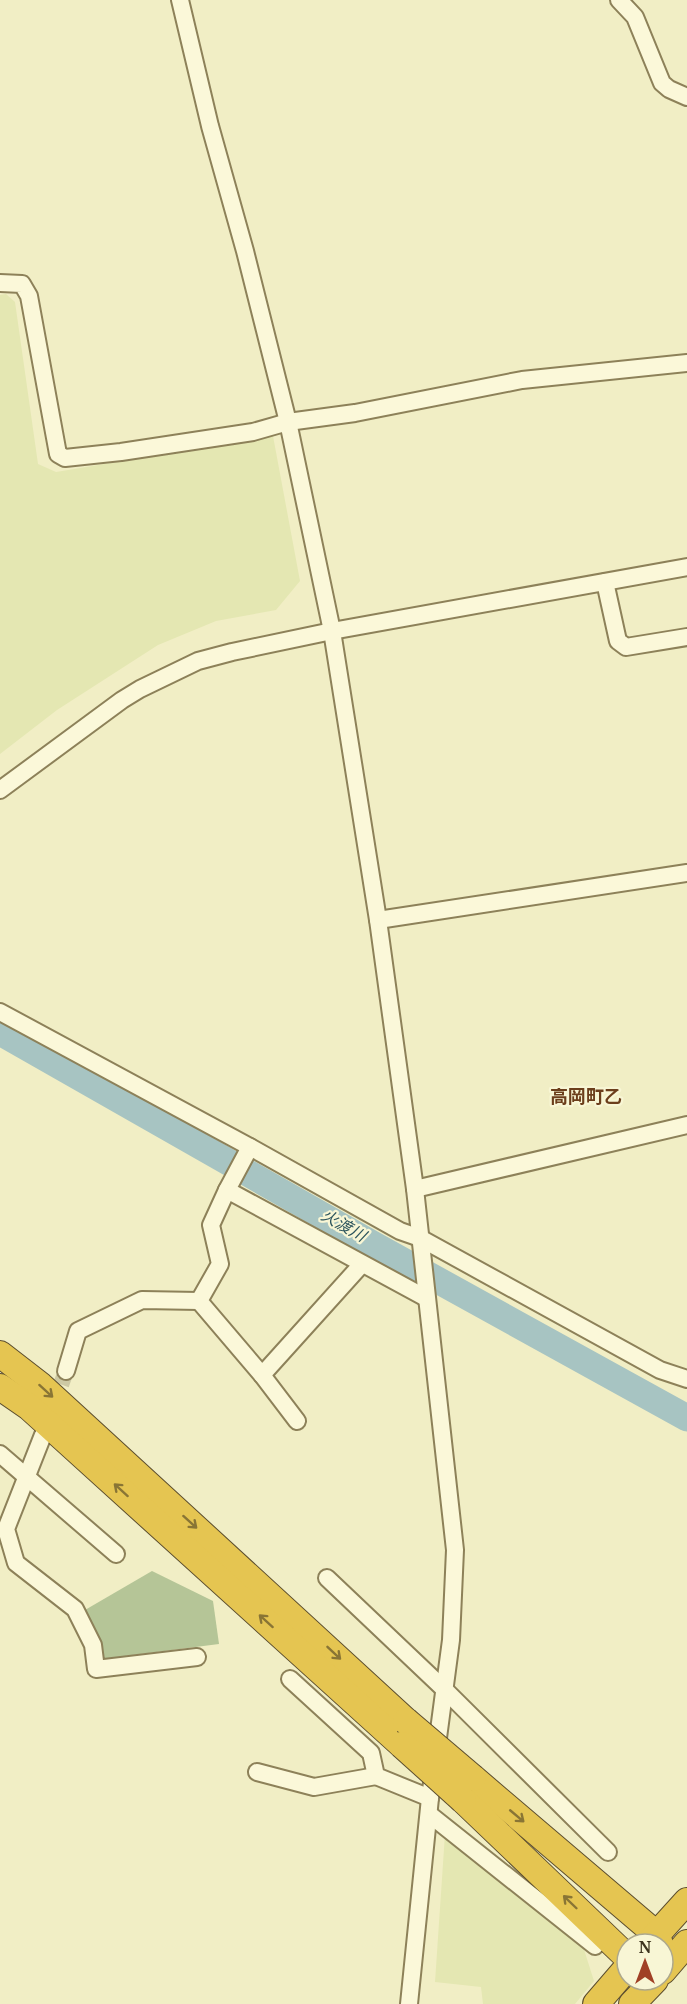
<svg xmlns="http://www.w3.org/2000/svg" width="687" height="2004" font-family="'Noto Serif','Noto Sans JP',serif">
	<rect width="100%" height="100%" fill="#f1eec5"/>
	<!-- farmland -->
	<g fill="#e4e7b2">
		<polygon points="6,294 15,302 38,464 56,472 273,436 300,581 276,610 216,621 158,645 57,710 0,754 0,295"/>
		<polygon points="445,1834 581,1940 594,1981 575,2004 483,2004 481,1987 435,1982"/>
	</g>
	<!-- cemetery -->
	<polygon fill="#b5c597" points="152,1571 213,1601 219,1644 102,1659 85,1610"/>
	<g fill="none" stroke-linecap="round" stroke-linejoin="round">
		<!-- river -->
		<polyline stroke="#a7c4c2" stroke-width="27" points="0,1032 374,1245 687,1418"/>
		<!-- minor-tunnel -->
		<polyline stroke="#cdc9a4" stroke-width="16" stroke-dasharray="16 8" stroke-linecap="butt" points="53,1407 66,1371"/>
		<!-- minor casing -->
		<g stroke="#8d8159" stroke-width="20">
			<g id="minor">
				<polyline points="180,0 210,126 245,251 288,422 332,631 378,920 415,1189 455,1550 451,1640 430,1798 409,2004"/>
				<polyline points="619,0 635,17 662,83 669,89 687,97"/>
				<polyline points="0,283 22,284 29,296 58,454 65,458 121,452 253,432 288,422 355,413 522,380 687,363"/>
				<polyline points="605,582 618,641 626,647 687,637"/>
				<polyline points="0,790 122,700 140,689 198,661 232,652 332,631 687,567"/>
				<polyline points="378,920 687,873"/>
				<polyline points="0,1012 250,1147 400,1231 420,1238 660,1370 687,1379"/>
				<polyline points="250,1147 227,1190 426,1298"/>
				<polyline points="415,1189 687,1125"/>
				<polyline points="227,1190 211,1225 220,1264 199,1301 262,1375 362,1264"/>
				<polyline points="66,1371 78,1331 142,1300 199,1301"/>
				<polyline points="262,1375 297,1421"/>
				<polyline points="43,1435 6,1529 16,1563 75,1609 93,1645 96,1669 197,1657"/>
				<polyline points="0,1454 116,1554"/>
				<polyline points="327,1578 445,1690 608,1852"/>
				<polyline points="290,1679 371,1753 376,1776 430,1798"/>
				<polyline points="257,1772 314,1787 376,1776"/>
				<polyline points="429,1814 595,1946"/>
			</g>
		</g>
		<!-- highway casing -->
		<g stroke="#5b4d2e" stroke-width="28">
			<g id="highway">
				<polyline points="0,1354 40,1385 406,1721"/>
				<polyline points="0,1387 29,1407 402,1745"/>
				<polyline points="473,1778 656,1934 660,1944"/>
				<polyline points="463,1800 627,1957"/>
				<polyline points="648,1944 687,1901"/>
				<polyline points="663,1971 687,1943"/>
				<polyline points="596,2004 627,1968"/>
				<polyline points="632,2004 655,1980"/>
			</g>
		</g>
		<!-- minor -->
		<use href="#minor" stroke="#fbf8d9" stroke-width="16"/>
		<!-- highway -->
		<use href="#highway" stroke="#e5c551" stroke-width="26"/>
		<!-- highway-bridge casing -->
		<g stroke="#5b4d2e" stroke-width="28" stroke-linecap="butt">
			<g id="highway-bridge">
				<polyline points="406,1721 473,1778"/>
				<polyline points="402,1745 463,1800"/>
			</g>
		</g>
		<!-- highway-bridge -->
		<use href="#highway-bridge" stroke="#e5c551" stroke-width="26"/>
	</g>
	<!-- one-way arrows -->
	<defs><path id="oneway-shaft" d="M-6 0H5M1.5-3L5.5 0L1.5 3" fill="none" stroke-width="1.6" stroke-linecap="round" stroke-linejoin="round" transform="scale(1.5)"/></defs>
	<g stroke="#897535">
		<use href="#oneway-shaft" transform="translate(46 1391) rotate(42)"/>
		<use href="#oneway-shaft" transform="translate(121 1490) rotate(-138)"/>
		<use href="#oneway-shaft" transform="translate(190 1522) rotate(42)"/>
		<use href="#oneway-shaft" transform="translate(266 1621) rotate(-138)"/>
		<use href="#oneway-shaft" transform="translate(334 1653) rotate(43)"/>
		<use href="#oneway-shaft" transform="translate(517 1816) rotate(40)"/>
		<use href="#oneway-shaft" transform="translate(570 1902) rotate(-136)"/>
	</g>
	<g text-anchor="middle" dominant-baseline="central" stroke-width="4.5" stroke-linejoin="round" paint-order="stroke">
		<!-- water labels -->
		<g font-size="16" font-style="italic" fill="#2d555d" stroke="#f8f6d5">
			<text transform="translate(344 1225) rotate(29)">火渡川</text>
		</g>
		<!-- quarter labels -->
		<g font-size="18" font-weight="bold" fill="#6c3e1b" stroke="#f8f6d5">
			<text x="586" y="1096">高岡町乙</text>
		</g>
	</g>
	<!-- north arrow -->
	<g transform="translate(645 1962)"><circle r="28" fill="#f8f6d5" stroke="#ada88c" stroke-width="1.5"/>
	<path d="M0-4.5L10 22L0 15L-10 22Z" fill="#a04025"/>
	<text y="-9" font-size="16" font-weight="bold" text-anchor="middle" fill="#3d341e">N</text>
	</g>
</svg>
